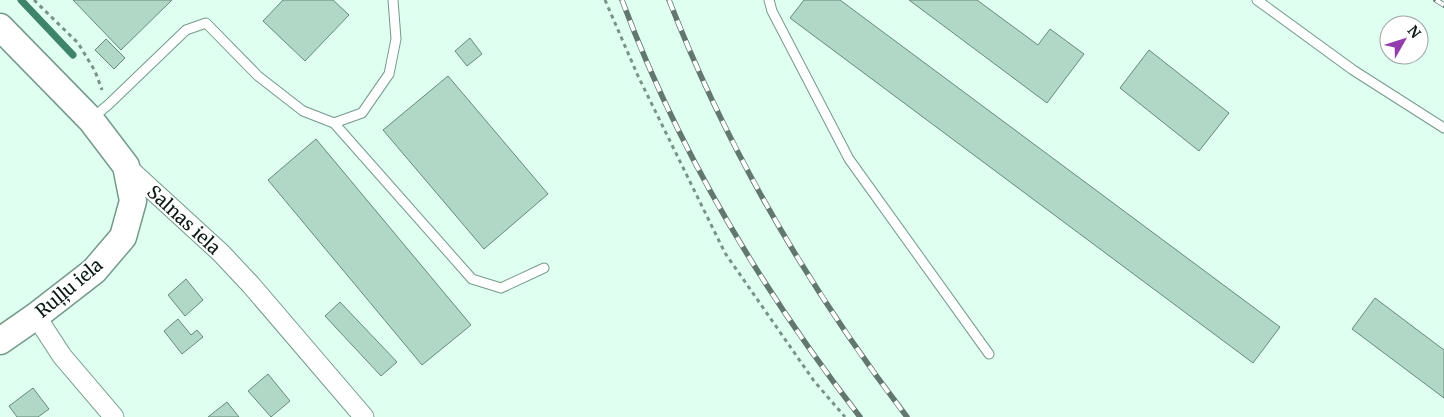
<svg xmlns="http://www.w3.org/2000/svg" width="1444" height="417" font-family="Merriweather,serif">
	<rect width="100%" height="100%" fill="#dffff1"/>
	<g fill="none" stroke-linecap="round" stroke-linejoin="round">
		<!-- stream -->
		<polyline stroke="#3e846a" stroke-width="7" points="21,0 73,55"/>
	</g>
	<!-- building -->
	<g fill="#b1d8c7" stroke="#658a7b">
		<polygon points="73,0 172,0 121,50"/>
		<polygon points="283,0 333,0 349,15 305,61 263,21"/>
		<polygon points="804,0 840,0 1280,327 1253,363 790,18"/>
		<polygon points="909,0 977,0 1038,45 1050,29 1084,54 1047,103"/>
		<polygon points="470,38 482,54 467,66 455,51"/>
		<polygon points="106,39 125,58 114,69 95,50"/>
		<polygon points="1149,50 1229,113 1199,151 1120,88"/>
		<polygon points="448,76 548,194 484,249 383,130"/>
		<polygon points="316,139 471,325 422,365 268,180"/>
		<polygon points="186,279 203,300 185,316 168,295"/>
		<polygon points="1375,298 1444,350 1444,398 1352,329"/>
		<polygon points="340,302 397,362 381,376 325,316"/>
		<polygon points="178,319 191,335 197,330 203,337 182,354 164,331"/>
		<polygon points="268,374 290,401 271,417 248,391"/>
		<polygon points="33,388 49,409 38,417 17,417 9,406"/>
		<polygon points="227,402 239,417 208,417"/>
	</g>
	<g fill="none" stroke-linecap="round" stroke-linejoin="round">
		<!-- lane casing -->
		<g stroke="#759a8a" stroke-width="11">
			<g id="lane">
				<polyline points="769,0 772,11 849,159 989,354"/>
				<polyline points="1257,0 1353,70 1444,128"/>
				<polyline points="92,118 108,105 186,30 206,23 258,76 303,111 334,123 362,113 389,74 396,39 393,0"/>
				<polyline points="334,123 472,279 501,288 544,268"/>
			</g>
		</g>
		<!-- street casing -->
		<g stroke="#759a8a" stroke-width="21">
			<g id="street">
				<path id="s1" d="M126 166 221 253 251 285 364 417"/>
				<polyline points="36,316 62,356 114,417"/>
			</g>
		</g>
		<!-- secondary casing -->
		<g stroke="#759a8a" stroke-width="29">
			<polyline id="secondary" points="0,27 91,120 126,166 133,201 123,237 94,271 36,316 0,341"/>
		</g>
		<!-- path -->
		<g stroke="#7a9288" stroke-width="3" stroke-dasharray="4 4" stroke-linecap="butt">
			<polyline points="34,0 78,43 95,71 102,90"/>
			<polyline points="605,0 638,76 725,253 814,381 845,417"/>
		</g>
		<!-- lane -->
		<use href="#lane" stroke="#fff" stroke-width="9"/>
		<!-- street -->
		<use href="#street" stroke="#fff" stroke-width="19"/>
		<!-- secondary -->
		<use href="#secondary" stroke="#fff" stroke-width="26"/>
		<!-- rail casing -->
		<g stroke="#62786f" stroke-width="5.5">
			<g id="rail">
				<path d="M622 0C678 151 762 290 860 417"/>
				<path d="M669 0C727 149 810 290 907 417"/>
				<polyline points="1436,0 1444,5"/>
			</g>
		</g>
		<!-- rail -->
		<use href="#rail" stroke="#fff" stroke-width="4" stroke-dasharray="11" stroke-linecap="butt"/>
	</g>
	<g text-anchor="middle" dominant-baseline="central" stroke-width="4.5" stroke-linejoin="round" paint-order="stroke">
		<!-- street labels -->
		<g font-size="18" fill="#0a1913" stroke="#fff">
			<text stroke="none"><textPath href="#s1" startOffset="79">Salnas iela</textPath></text>
			<text transform="translate(69 288) rotate(-40)">Ruļļu iela</text>
		</g>
	</g>
	<!-- north arrow -->
	<g transform="translate(1404 40) rotate(51)"><circle r="24" fill="#ffffff" stroke="#9da3a1"/>
	<path d="M0-4L9 19L0 12L-9 19Z" fill="#923fad"/>
	<text y="-8" font-size="14" font-weight="bold" text-anchor="middle" fill="#0a1913">N</text>
	</g>
</svg>
